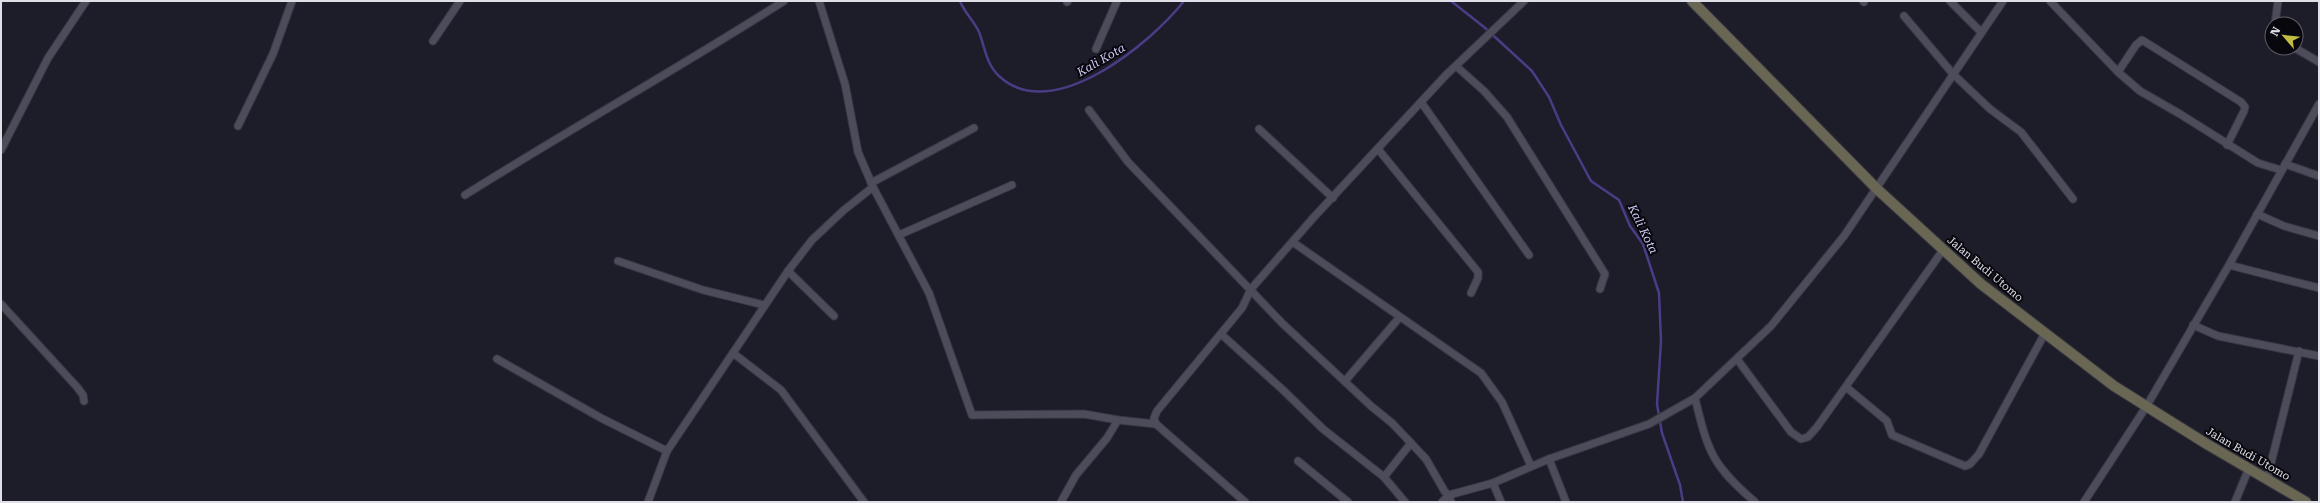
<svg xmlns="http://www.w3.org/2000/svg" width="2320" height="503" font-family="'Roboto Serif',serif">
	<rect width="100%" height="100%" fill="#1d1c29"/>
	<g fill="none" stroke-linecap="round" stroke-linejoin="round">
		<!-- stream -->
		<g stroke="#4b3c86" stroke-width="2.5">
			<path d="M960 1C964 12 974 21 979 32 985 47 986 64 999 76 1052 126 1151 43 1184 1"/>
			<polyline points="1451,1 1484,27 1532,71 1549,97 1561,125 1591,181 1619,200 1630,226 1643,244 1659,293 1661,341 1657,404 1662,433 1680,485 1683,502"/>
		</g>
		<!-- street casing -->
		<g stroke="#383640" stroke-width="9">
			<g id="street">
				<polyline points="819,1 845,84 858,152 873,187 929,293 972,415 1084,414 1118,420 1156,424"/>
				<polyline points="1863,1 1864,2"/>
				<polyline points="1950,1 1981,32"/>
				<polyline points="2050,1 2118,72 2140,91 2180,114 2258,163 2281,170"/>
				<polyline points="1067,2 1068,1"/>
				<polyline points="1904,16 1953,74 1990,109 2021,132 2073,199"/>
				<polyline points="2275,24 2278,1"/>
				<polyline points="433,41 460,1"/>
				<polyline points="2295,48 2319,62"/>
				<polyline points="1096,49 1117,1"/>
				<polyline points="1456,66 1484,91 1507,117 1605,274 1600,289"/>
				<polyline points="2118,72 2136,45 2142,40 2241,102 2245,107 2244,111 2227,145"/>
				<polyline points="1421,102 1529,255"/>
				<polyline points="1089,110 1128,162 1282,323 1371,406 1392,423 1426,459 1445,492 1449,495 1451,502"/>
				<polyline points="238,126 273,54 292,1"/>
				<polyline points="1259,129 1333,198"/>
				<polyline points="1378,149 1478,272 1478,278 1471,293"/>
				<polyline points="1,150 48,58 86,1"/>
				<polyline points="2285,164 2319,176"/>
				<polyline points="871,183 974,128"/>
				<path d="M465 195C570 129 679 68 784 1"/>
				<polyline points="2257,214 2284,226 2319,236"/>
				<polyline points="899,235 1012,185"/>
				<polyline points="1294,243 1481,373 1502,402 1531,466"/>
				<polyline points="618,261 703,290 764,305"/>
				<polyline points="2229,265 2319,288"/>
				<polyline points="788,271 834,316"/>
				<polyline points="1,304 77,387 83,395 84,401"/>
				<polyline points="2193,325 2218,336 2319,356"/>
				<polyline points="1221,334 1283,390 1323,429 1384,477 1405,502"/>
				<polyline points="733,353 781,390 864,502"/>
				<polyline points="497,359 601,418 667,451"/>
				<polyline points="1737,359 1791,432 1801,439 1808,437 1817,427 1943,250"/>
				<polyline points="1345,381 1399,318"/>
				<polyline points="1846,387 1887,421 1892,435 1965,466 1970,464 1979,454 2045,333"/>
				<path d="M1695 398C1708 452 1712 465 1755 502"/>
				<polyline points="1549,459 1566,502"/>
				<polyline points="1298,461 1348,502"/>
				<polyline points="1384,477 1411,443"/>
				<polyline points="2267,479 2299,351"/>
				<polyline points="1493,483 1501,502"/>
				<polyline points="648,502 667,451 788,271 812,240 844,210 873,187"/>
				<polyline points="1061,502 1076,475 1107,438 1118,420"/>
				<polyline points="1245,502 1156,424 1154,418 1157,411 1242,308 1251,289 1314,217 1446,75 1524,1"/>
				<polyline points="1442,502 1449,495 1493,483 1549,459 1649,424 1695,398 1771,326 1844,236 2003,1"/>
				<polyline points="2084,502 2146,407 2229,265 2319,104"/>
				<polyline points="2235,502 2249,468"/>
			</g>
		</g>
		<!-- secondary casing -->
		<g stroke="#383640" stroke-width="12">
			<polyline id="secondary" points="1692,1 1877,189 1981,284 2114,386 2205,443 2306,502"/>
		</g>
		<!-- street -->
		<use href="#street" stroke="#4d4c5b" stroke-width="7"/>
		<!-- secondary -->
		<use href="#secondary" stroke="#696753" stroke-width="10"/>
	</g>
	<g text-anchor="middle" dominant-baseline="central" stroke-width="4" stroke-linejoin="round" paint-order="stroke">
		<!-- street labels -->
		<g font-size="11" fill="#e0dfe8" stroke="#08070d">
			<text transform="translate(1985 269) rotate(40)">Jalan Budi Utomo</text>
			<text transform="translate(2248 454) rotate(30)">Jalan Budi Utomo</text>
		</g>
		<!-- water labels -->
		<g font-size="12" font-style="italic" fill="#d0ccf7" stroke="#08070d">
			<text transform="translate(1101 60) rotate(-30)">Kali Kota</text>
			<text transform="translate(1643 229) rotate(64)">Kali Kota</text>
		</g>
	</g>
	<!-- border -->
	<rect width="2320" height="503" fill="none" stroke="#e0dfe8" stroke-width="4"/>
	<!-- north arrow -->
	<g transform="translate(2284 36) rotate(298)"><circle r="19" fill="#08070d" stroke="#5e5d65"/>
	<path d="M0-3L7 15L0 10L-7 15Z" fill="#c1bd40"/>
	<text y="-6" font-size="11" font-weight="bold" text-anchor="middle" fill="#e0dfe8">N</text>
	</g>
</svg>
